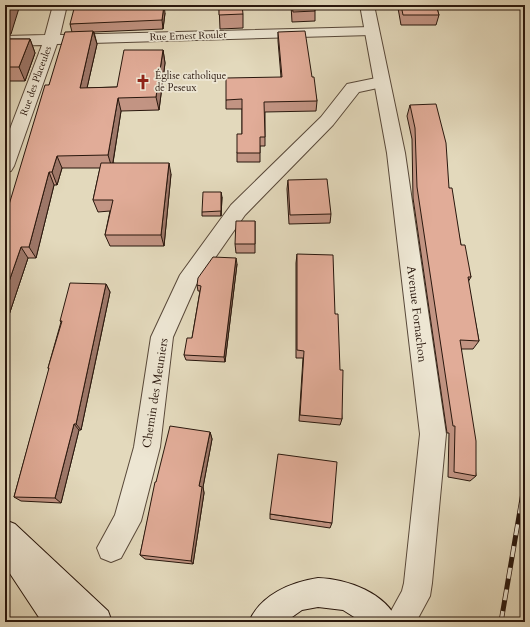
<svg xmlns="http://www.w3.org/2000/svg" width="530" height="627" font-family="Cardo,serif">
	<rect width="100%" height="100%" fill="#e3d9bc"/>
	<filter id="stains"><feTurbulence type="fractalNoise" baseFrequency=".005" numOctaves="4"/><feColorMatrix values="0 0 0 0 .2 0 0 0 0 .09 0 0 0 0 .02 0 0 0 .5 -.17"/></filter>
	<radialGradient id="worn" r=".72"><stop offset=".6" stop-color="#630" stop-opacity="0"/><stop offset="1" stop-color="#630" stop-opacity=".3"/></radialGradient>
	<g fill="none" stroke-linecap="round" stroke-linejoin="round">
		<!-- minor casing -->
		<g stroke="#584839" stroke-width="2">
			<g id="minor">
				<polygon points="53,5 67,5 60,35 371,27 376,28 378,31 376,34 371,35 57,44 14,166 11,171 5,172 5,142 42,45 5,46 5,36 45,35"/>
				<polygon points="381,77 387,78 389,82 387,86 359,92 333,125 245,215 196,285 173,337 160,447 141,521 121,558 111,562 101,558 97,548 115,515 134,447 151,337 180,275 231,205 321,117 347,84"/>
			</g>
		</g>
		<!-- tertiary casing -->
		<g stroke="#584839" stroke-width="2">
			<polygon id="tertiary" points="360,5 374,5 405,153 446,434 432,583 430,596 416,622 385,622 402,591 404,583 420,434 387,153"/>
		</g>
		<!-- secondary casing -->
		<g stroke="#29170d" stroke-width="2">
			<g id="secondary">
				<polygon points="5,520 15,524 108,611 112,622 76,622 74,621 75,622 42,622 5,566"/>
				<path d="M318 578C348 579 386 593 398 622H362L343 610 318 607 302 610 285 622H249C260 595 291 582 318 578Z"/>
			</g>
		</g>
		<!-- minor -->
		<use href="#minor" fill="#ede6d3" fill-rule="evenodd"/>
		<!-- tertiary -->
		<use href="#tertiary" fill="#ede6d3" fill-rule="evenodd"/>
		<!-- secondary -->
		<use href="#secondary" fill="#ede6d3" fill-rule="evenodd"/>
		<!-- rail casing -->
		<g stroke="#29170d" stroke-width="5">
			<polyline id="rail" points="501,622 525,481"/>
		</g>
		<!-- rail -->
		<use href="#rail" stroke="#ede6d3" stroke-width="3.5" stroke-dasharray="11" stroke-linecap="butt"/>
	</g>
	<!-- wall -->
	<g fill="#c29483" stroke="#29170d">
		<polygon points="219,5 243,14 243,28 220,29"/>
		<polygon points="291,5 314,5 315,11 315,21 292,22"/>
		<polygon points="398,5 436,5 439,15 436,25 401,25 398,8"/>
		<polygon points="165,13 163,29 94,32 97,44 87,88 117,87 163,50 165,63 159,110 121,111 113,163 171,174 164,246 110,246 105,235 110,211 98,212 93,200 100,168 62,168 57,185 54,185 36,258 28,258 5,327 49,85 72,32 70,24"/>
		<polygon points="278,32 312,77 317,101 316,111 265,112 265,146 260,146 260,162 237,162 237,153 242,134 242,109 226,109 226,100 281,77 278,41"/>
		<polygon points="5,39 30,39 35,53 25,81 5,81"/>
		<polygon points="410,105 449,188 461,245 471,277 468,282 479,341 473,349 461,349 476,476 470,481 448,477 449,433 447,433 413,198 412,139 407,116"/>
		<polygon points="288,180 331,214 330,223 289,224 287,189"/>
		<polygon points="222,197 221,216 202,216 202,212"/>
		<polygon points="255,221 255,253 236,253 235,244"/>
		<polygon points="297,254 335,314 342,419 340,425 299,421 303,358 296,358 296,263"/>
		<polygon points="237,264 225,362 186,360 184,355 192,338 200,291 198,291 197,285"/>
		<polygon points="106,284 110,292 99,345 81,430 79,430 61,503 21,501 14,497 49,370 48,368 61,322 60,321"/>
		<polygon points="210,432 212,439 203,487 204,493 193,564 145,559 140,555 156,482"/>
		<polygon points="270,514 332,523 330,528 270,519"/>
	</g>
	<!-- shaded-wall -->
	<g fill="#9e786a" stroke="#29170d">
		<polygon points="10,5 20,5 11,34 5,36 5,20"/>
		<polygon points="164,5 165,13 163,29 162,20"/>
		<polygon points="93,31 97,44 84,101 80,88"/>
		<polygon points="30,39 35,53 25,81 19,67"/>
		<polygon points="163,50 165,63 159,110 156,97"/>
		<polygon points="118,98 121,111 112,168 108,155"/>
		<polygon points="57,156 62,168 57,185 52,172"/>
		<polygon points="169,163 171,174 164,246 161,235"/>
		<polygon points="49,172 54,185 36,258 29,247"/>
		<polygon points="221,192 222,197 221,216"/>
		<polygon points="21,247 28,258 5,327 5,293"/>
		<polygon points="236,258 237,264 225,362 224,357"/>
		<polygon points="106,284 110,292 81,430 76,424"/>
		<polygon points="74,424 79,430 61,503 55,498"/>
		<polygon points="210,432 212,439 203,487 204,493 193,564 191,561 199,486"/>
	</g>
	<!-- building -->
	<g fill="#e1ac98" stroke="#29170d">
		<polygon points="5,5 10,5 5,20"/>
		<polygon points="75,5 164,5 162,20 70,24"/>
		<polygon points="219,5 242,5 243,14 219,15"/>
		<polygon points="292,5 314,5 315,11 293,12"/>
		<polygon points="401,5 436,5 439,15 403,15"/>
		<polygon points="93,31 80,88 117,87 124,50 163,50 156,97 118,98 108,155 57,156 52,172 49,172 29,247 21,247 5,293 5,218 45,85 49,85 65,32"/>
		<polygon points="305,31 312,77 314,77 317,101 264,102 265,137 260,137 260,153 237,153 237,134 242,134 242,99 226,100 226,78 282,77 278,32"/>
		<polygon points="5,39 30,39 19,67 5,67"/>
		<polygon points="436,104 446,143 449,188 452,188 461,245 465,245 471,277 468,277 479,341 460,340 476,441 476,476 454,472 455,426 453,426 417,187 415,128 410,105"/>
		<polygon points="101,163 169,163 161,235 105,235 113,200 93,200"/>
		<polygon points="327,179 331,214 290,215 288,180"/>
		<polygon points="203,192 221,192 221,211 202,212"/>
		<polygon points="236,221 255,221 255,244 235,244"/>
		<polygon points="297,254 333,255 335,314 338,314 340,370 343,370 342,419 300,415 304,351 297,350"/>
		<polygon points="213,257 236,258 224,357 184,355 187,338 192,338 201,286 197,285 198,278"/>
		<polygon points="70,283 106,284 76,424 74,424 55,498 14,497 49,368 48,368 62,321 60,321"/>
		<polygon points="170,426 210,432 199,486 202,487 191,561 140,555 155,482 156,482"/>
		<polygon points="278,454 337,462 332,523 270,514"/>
	</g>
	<!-- icons -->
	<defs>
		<g id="church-bare" transform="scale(1.2)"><path d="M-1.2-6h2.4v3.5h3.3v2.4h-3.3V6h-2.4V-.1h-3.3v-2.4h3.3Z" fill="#8f2418" stroke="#ede6d3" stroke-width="2.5" paint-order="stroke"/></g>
	</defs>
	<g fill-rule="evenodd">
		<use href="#church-bare" x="143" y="82"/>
	</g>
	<g text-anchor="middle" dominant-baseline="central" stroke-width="3.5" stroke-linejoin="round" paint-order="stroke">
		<!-- far-street labels -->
		<g font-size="10" fill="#29170d" stroke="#ede6d3">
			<text transform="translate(188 36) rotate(-2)">Rue Ernest Roulet</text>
			<text transform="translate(36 81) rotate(-70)">Rue des Placeules</text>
		</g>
		<!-- far-poi labels -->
		<g font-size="10" fill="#29170d" stroke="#ede6d3" text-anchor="start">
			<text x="155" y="76">Église catholique<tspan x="155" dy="12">de Peseux</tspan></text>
		</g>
		<!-- street labels -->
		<g font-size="12" fill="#29170d" stroke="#ede6d3">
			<text transform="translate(417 314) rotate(83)">Avenue Fornachon</text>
			<text transform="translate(155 393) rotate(-81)">Chemin des Meuniers</text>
		</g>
	</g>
	<!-- margin -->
	<rect width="530" height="627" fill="none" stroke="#e3d9bc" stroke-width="20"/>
	<rect x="6" y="6" width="518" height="615" fill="none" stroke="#29170d" stroke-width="2"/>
	<rect x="10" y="10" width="510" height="607" fill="none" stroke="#29170d"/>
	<rect width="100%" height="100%" filter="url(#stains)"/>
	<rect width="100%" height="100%" fill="url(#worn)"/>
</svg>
